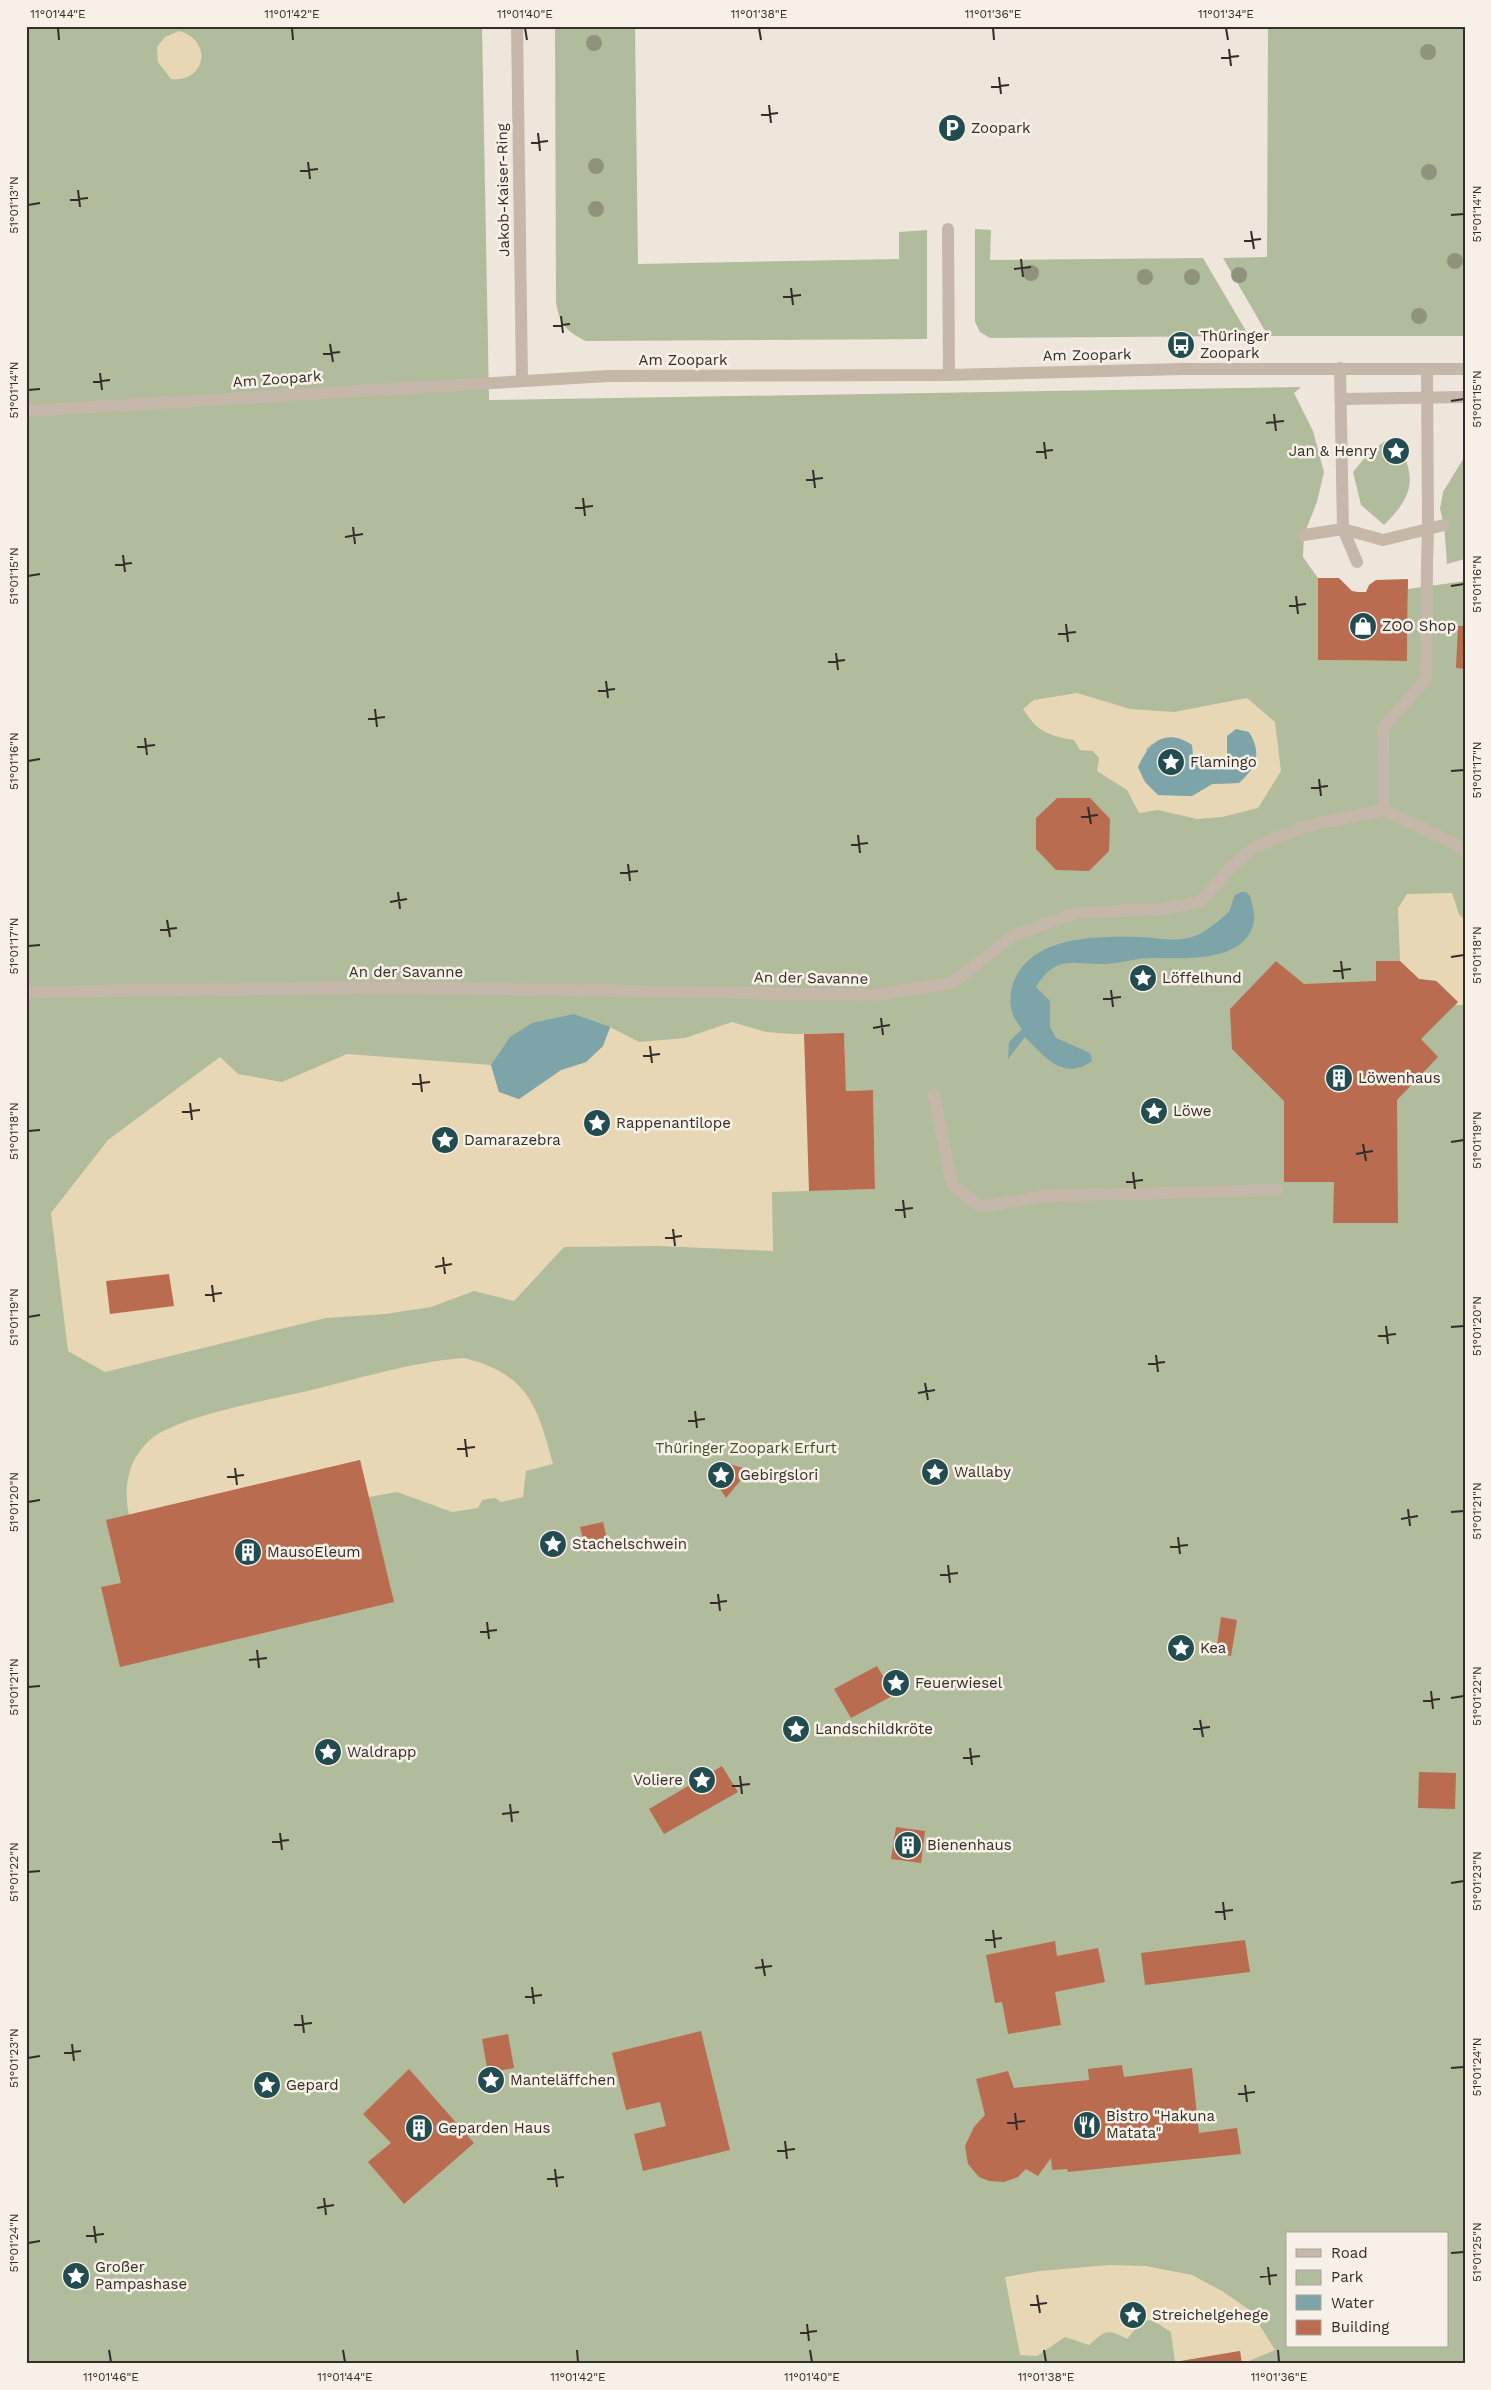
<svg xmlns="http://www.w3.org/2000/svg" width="1491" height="2390" font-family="'Work Sans',sans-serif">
	<rect width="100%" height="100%" fill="#efe6db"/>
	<!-- green -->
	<g fill="#b1bc9d" fill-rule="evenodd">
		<path d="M26 26H482L489 400 1301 387 1294 393 1313 431 1324 472 1317 502 1304 535 1303 557 1318 578V660L1407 661 1408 589 1465 581V2364H26ZM1287 2234H1447V2346H1287Z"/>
		<path d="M555 26H635L638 264 899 259V232L927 230V339L586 341C566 331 560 325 556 303Z"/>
		<polygon points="1268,26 1465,26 1465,336 1268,336 1223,258 1267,257"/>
		<polygon points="975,229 991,230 990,260 1203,258 1249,336 990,338 980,332 975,322"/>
		<path d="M1385 441 1399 445C1418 481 1411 498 1384 525L1361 505 1353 472 1368 454Z"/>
		<polygon points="1465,456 1465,559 1447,564 1444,525 1440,509 1443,492"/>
	</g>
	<!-- sand -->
	<g fill="#e7d7b5" fill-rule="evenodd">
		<path d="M179 31C214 41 205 83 171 79L158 62 157 47 165 37Z"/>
		<path d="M1077 693 1130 709 1174 712 1247 698 1275 722 1281 771 1258 808 1222 817 1197 819 1158 810 1139 813 1127 790 1097 771 1099 758 1093 751 1080 750 1074 740C1048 736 1037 731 1023 709L1034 700ZM1227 736 1239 783 1212 784 1192 796 1158 795 1146 749C1160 736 1175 734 1192 745L1193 758 1199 768C1211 769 1219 769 1227 760Z"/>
		<polygon points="1452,893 1459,914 1465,920 1465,1005 1455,1005 1458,1002 1437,981 1419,979 1400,961 1398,908 1407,894"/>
		<polygon points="732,1022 766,1032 793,1034 844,1033 846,1091 873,1090 875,1189 772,1192 773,1251 657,1246 564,1247 514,1301 474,1291 431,1307 385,1314 326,1318 105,1372 68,1351 51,1213 108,1140 220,1057 238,1074 282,1082 347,1054 491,1065 499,1092 519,1099 561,1070 586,1062 603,1046 610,1027 639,1042 685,1038"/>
		<path d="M464 1358C528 1374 537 1405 553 1464L526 1471 523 1497 501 1502 495 1498 482 1500 478 1508 452 1512 397 1492 369 1497 360 1460 129 1515C123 1486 128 1459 151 1439 179 1416 269 1400 307 1391 359 1379 410 1362 464 1358Z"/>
		<path d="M1109 2265 1146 2266 1192 2275 1222 2291 1251 2311 1275 2350 1242 2364 1240 2351 1175 2362 1171 2332 1152 2320 1142 2321 1127 2339C1107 2328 1105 2331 1089 2345L1065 2337 1037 2356 1020 2355 1005 2277 1040 2271Z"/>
	</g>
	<!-- water -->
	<g fill="#7da5a9">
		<path d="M1236 729 1249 732C1262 753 1257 767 1239 783L1212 784 1192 796 1158 795 1145 782 1138 767C1149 743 1165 727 1192 745L1193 758 1199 768C1211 770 1219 769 1227 760V736Z"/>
		<path d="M1241 892H1246L1250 896C1252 904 1255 914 1254 922 1245 964 1182 958 1151 958 1136 958 1121 963 1106 964 1074 965 1057 953 1036 987L1050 1001V1027L1056 1038 1090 1053 1092 1061C1063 1082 1044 1056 1025 1037L1008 1059 1009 1042 1022 1029C1011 1017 1008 1002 1012 987 1027 935 1097 936 1140 937 1159 938 1180 943 1197 935 1204 933 1227 915 1230 910 1232 905 1232 900 1235 895Z"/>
		<polygon points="574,1014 610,1027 603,1046 586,1062 561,1070 519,1099 499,1092 491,1065 510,1037 532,1023"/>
	</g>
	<!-- building -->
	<g fill="#b96c4f">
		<polygon points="1318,578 1339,578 1352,591 1358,592 1366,592 1369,585 1376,580 1408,579 1407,661 1318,660"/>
		<polygon points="1458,626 1465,626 1465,669 1456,668"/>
		<polygon points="1057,798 1090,798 1110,819 1109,851 1089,871 1056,870 1036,849 1036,818"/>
		<polygon points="1276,961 1304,984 1376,981 1376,961 1400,961 1419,979 1436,981 1458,1002 1421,1039 1438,1057 1397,1100 1398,1223 1333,1223 1334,1182 1284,1182 1284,1101 1232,1049 1230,1009"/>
		<polygon points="844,1033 846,1091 873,1090 875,1189 809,1191 804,1034"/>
		<polygon points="169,1274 174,1306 110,1314 106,1281"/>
		<polygon points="360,1460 394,1602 120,1667 101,1587 121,1583 106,1520"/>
		<polygon points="720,1461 749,1470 726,1498 711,1475"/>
		<polygon points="603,1522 609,1547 586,1552 580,1527"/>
		<polygon points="1221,1617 1237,1620 1231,1656 1216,1653"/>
		<polygon points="877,1666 894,1695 851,1718 834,1689"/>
		<polygon points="722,1766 738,1792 664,1834 649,1809"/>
		<polygon points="1419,1772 1456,1773 1455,1809 1418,1808"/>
		<polygon points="896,1827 925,1831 921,1863 891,1859"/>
		<polygon points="1245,1940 1250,1972 1145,1985 1141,1953"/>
		<polygon points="1055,1941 1057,1956 1098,1948 1105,1982 1055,1992 1061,2025 1008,2034 1002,2002 995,2003 986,1955"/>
		<polygon points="701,2031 730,2150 643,2171 634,2134 666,2126 660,2102 626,2110 612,2053"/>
		<polygon points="508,2034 514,2068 488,2073 482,2039"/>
		<polygon points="1122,2065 1124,2077 1192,2068 1199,2133 1237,2128 1241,2154 1068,2172 1067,2169 1052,2170 1051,2158 1038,2176 1026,2169 1018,2177 1004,2182 989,2181 979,2177 968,2164 965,2146 974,2127 985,2115 976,2079 1008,2071 1014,2088 1089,2080 1088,2069"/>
		<polygon points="409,2069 474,2143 404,2204 368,2162 391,2143 363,2114"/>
		<polygon points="1240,2351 1242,2364 1175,2364 1175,2362"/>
	</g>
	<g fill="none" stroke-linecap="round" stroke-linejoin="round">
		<!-- service -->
		<g stroke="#c5b7a9" stroke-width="12">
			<polyline points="948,229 949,375"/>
			<polyline points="1340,368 1343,529 1383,540 1428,529 1427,369"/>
			<polyline points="1427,564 1426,679 1383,728 1384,810 1455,844 1465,851"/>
			<polyline points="26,992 394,987 874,995 952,983 1014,935 1076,913 1162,909 1200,902 1232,866 1255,847 1306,826 1384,810"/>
			<polyline points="934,1095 952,1185 981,1207 1044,1196 1277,1190"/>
		</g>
		<!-- pedestrian -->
		<g stroke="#c5b7a9" stroke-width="12">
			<polyline points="1341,399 1465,397"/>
			<polyline points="1304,535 1343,529 1357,562"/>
			<polyline points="1427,564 1428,529 1444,525"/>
		</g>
		<!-- minor -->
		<g stroke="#c5b7a9" stroke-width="12">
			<polyline points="517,26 522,380"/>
			<polyline points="26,411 608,376 949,375 1183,369 1465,369"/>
		</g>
	</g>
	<!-- trees -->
	<g fill="#90937c">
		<circle cx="594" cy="43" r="8"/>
		<circle cx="1428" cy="52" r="8"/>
		<circle cx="596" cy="166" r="8"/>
		<circle cx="1429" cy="172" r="8"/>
		<circle cx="596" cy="209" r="8"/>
		<circle cx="1455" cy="261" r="8"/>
		<circle cx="1031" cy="273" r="8"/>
		<circle cx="1239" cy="275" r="8"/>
		<circle cx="1145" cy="277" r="8"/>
		<circle cx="1192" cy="277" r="8"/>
		<circle cx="1419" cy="316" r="8"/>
	</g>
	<!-- ticks -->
	<path fill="none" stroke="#332c28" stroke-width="2" d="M58 28 59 40M292 28 293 40M525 28 527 40M759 28 761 40M993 28 994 40M1226 28 1228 40M1229 49 1231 66M1221 58 1239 56M999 77 1001 94M991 87 1009 85M769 105 771 123M761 115 778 113M538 133 540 151M531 143 548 141M308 162 310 179M300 171 318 169M78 190 80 207M70 200 88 198M28 205 40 203M1451 215 1464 214M1251 231 1254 249M1244 241 1261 239M1021 259 1023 277M1014 269 1031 267M791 288 793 305M783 297 801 295M561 316 563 333M553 326 570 324M330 344 333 362M323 354 340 352M100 373 102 390M93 382 110 380M28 390 40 389M1451 401 1464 399M1274 414 1276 431M1266 423 1284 421M1044 442 1046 459M1036 452 1053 450M813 470 815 488M806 480 823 478M583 498 585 516M575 508 593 506M353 527 355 544M345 537 363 534M123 555 125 572M115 565 132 563M28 576 40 574M1451 586 1464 584M1296 596 1298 614M1289 606 1306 604M1066 624 1068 642M1058 634 1076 632M836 653 838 670M828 662 845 660M606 681 608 698M598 691 615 689M375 709 377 727M368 719 385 717M145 738 147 755M137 747 155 745M28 761 40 759M1451 771 1464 770M1319 779 1321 796M1311 788 1328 786M1088 807 1091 824M1081 817 1098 815M858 835 860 853M851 845 868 843M628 864 630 881M620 873 638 871M398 892 400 909M390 902 407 899M167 920 170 937M160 930 177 928M28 946 40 945M1451 957 1464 955M1341 961 1343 979M1333 971 1351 969M1111 990 1113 1007M1103 999 1121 997M881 1018 883 1035M873 1028 890 1025M650 1046 652 1063M643 1056 660 1054M420 1074 422 1092M412 1084 430 1082M190 1103 192 1120M182 1112 200 1110M28 1131 40 1130M1451 1142 1464 1140M1363 1144 1366 1161M1356 1154 1373 1151M1133 1172 1135 1189M1126 1182 1143 1180M903 1200 905 1218M895 1210 913 1208M673 1229 675 1246M665 1238 682 1236M443 1257 445 1274M435 1267 452 1264M212 1285 214 1302M205 1295 222 1293M28 1317 40 1315M1386 1326 1388 1344M1451 1327 1464 1326M1378 1336 1396 1334M1156 1355 1158 1372M1148 1364 1165 1362M925 1383 928 1400M918 1393 935 1390M695 1411 697 1428M688 1421 705 1419M465 1439 467 1457M457 1449 475 1447M235 1468 237 1485M227 1477 244 1475M28 1502 40 1500M1408 1509 1410 1526M1451 1512 1464 1511M1401 1519 1418 1516M1178 1537 1180 1554M1170 1547 1188 1545M948 1565 950 1583M940 1575 958 1573M718 1594 720 1611M710 1603 727 1601M487 1622 489 1639M480 1632 497 1630M257 1650 259 1668M249 1660 267 1658M28 1687 40 1686M1431 1691 1433 1709M1451 1698 1464 1696M1423 1701 1440 1699M1200 1720 1203 1737M1193 1729 1210 1727M970 1748 972 1765M963 1758 980 1756M740 1776 742 1794M732 1786 750 1784M510 1804 512 1822M502 1814 519 1812M280 1833 282 1850M272 1842 289 1840M28 1872 40 1871M1451 1883 1464 1881M1223 1902 1225 1920M1215 1912 1233 1910M993 1930 995 1948M985 1940 1002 1938M762 1959 765 1976M755 1968 772 1966M532 1987 534 2004M525 1997 542 1995M302 2015 304 2033M294 2025 312 2023M72 2044 74 2061M64 2053 81 2051M28 2058 40 2056M1451 2068 1464 2067M1245 2085 1247 2102M1238 2094 1255 2092M1015 2113 1017 2130M1007 2123 1025 2121M785 2141 787 2159M777 2151 795 2149M555 2169 557 2187M547 2179 564 2177M324 2198 326 2215M317 2208 334 2205M94 2226 96 2243M86 2236 104 2234M28 2243 40 2241M1451 2253 1464 2252M1268 2267 1270 2285M1260 2277 1277 2275M1037 2295 1040 2313M1030 2305 1047 2303M807 2324 809 2341M800 2333 817 2331M109 2350 111 2362M343 2350 345 2362M577 2350 578 2362M810 2350 812 2362M1044 2350 1046 2362M1278 2350 1279 2362"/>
	<!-- icons -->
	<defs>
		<g id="parking-disc" transform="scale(1.4375)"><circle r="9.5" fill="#224c50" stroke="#f7f0e7"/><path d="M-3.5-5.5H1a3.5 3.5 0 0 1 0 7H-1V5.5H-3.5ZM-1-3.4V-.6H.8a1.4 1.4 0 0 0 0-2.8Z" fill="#fff"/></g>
		<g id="bus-disc" transform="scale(1.4375)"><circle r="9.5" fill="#224c50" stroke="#f7f0e7"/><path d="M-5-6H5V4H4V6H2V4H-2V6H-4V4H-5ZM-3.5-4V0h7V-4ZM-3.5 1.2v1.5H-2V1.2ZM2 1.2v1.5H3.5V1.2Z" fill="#fff"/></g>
		<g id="sight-disc" transform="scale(1.4375)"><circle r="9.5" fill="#224c50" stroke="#f7f0e7"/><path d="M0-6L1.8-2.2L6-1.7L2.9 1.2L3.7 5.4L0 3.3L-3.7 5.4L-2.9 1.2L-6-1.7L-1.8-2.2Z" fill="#fff"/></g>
		<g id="shop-disc" transform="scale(1.4375)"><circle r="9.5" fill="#224c50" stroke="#f7f0e7"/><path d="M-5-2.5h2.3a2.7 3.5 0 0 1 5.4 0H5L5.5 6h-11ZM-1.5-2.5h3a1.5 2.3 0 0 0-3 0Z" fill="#fff"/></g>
		<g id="building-disc" transform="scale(1.4375)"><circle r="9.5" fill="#224c50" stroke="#f7f0e7"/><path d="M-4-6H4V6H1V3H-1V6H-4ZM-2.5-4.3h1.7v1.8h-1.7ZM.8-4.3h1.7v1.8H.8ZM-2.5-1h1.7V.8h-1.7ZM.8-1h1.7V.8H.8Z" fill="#fff"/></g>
		<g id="restaurant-disc" transform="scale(1.4375)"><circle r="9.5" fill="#224c50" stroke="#f7f0e7"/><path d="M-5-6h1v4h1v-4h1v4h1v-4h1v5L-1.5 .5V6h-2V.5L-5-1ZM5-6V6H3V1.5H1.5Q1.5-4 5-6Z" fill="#fff"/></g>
	</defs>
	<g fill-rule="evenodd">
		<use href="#parking-disc" x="952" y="128"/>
		<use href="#bus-disc" x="1181" y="345"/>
		<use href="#sight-disc" x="1396" y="451"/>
		<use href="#shop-disc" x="1363" y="626"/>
		<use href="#sight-disc" x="1171" y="762"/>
		<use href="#sight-disc" x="1143" y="978"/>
		<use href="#building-disc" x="1339" y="1078"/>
		<use href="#sight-disc" x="1154" y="1111"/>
		<use href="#sight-disc" x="597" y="1123"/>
		<use href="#sight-disc" x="445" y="1140"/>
		<use href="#sight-disc" x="935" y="1472"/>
		<use href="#sight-disc" x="721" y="1475"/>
		<use href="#sight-disc" x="553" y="1544"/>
		<use href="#building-disc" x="248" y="1552"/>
		<use href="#sight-disc" x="1181" y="1648"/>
		<use href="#sight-disc" x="896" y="1683"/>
		<use href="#sight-disc" x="796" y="1729"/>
		<use href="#sight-disc" x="328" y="1752"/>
		<use href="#sight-disc" x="702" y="1780"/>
		<use href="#building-disc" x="908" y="1845"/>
		<use href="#sight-disc" x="491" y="2080"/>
		<use href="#sight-disc" x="267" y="2085"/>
		<use href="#restaurant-disc" x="1087" y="2125"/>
		<use href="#building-disc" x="419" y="2128"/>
		<use href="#sight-disc" x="76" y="2276"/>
		<use href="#sight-disc" x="1133" y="2315"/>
	</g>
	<g text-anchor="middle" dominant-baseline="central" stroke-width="5" stroke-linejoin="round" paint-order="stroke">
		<!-- poi labels -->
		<g font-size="15" fill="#332c28" stroke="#f7f0e7" text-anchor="start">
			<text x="971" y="128">Zoopark</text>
			<text x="1200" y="336">Thüringer<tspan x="1200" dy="17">Zoopark</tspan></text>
			<text x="1377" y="451" text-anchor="end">Jan &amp; Henry</text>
			<text x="1382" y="626">ZOO Shop</text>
			<text x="1190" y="762">Flamingo</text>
			<text x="1162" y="978">Löffelhund</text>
			<text x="1358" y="1078">Löwenhaus</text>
			<text x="1173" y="1111">Löwe</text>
			<text x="616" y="1123">Rappenantilope</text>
			<text x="464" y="1140">Damarazebra</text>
			<text x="954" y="1472">Wallaby</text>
			<text x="740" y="1475">Gebirgslori</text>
			<text x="572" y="1544">Stachelschwein</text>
			<text x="267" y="1552">MausoEleum</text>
			<text x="1200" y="1648">Kea</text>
			<text x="915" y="1683">Feuerwiesel</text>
			<text x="815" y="1729">Landschildkröte</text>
			<text x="347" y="1752">Waldrapp</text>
			<text x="683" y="1780" text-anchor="end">Voliere</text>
			<text x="927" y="1845">Bienenhaus</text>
			<text x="510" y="2080">Manteläffchen</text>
			<text x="286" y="2085">Gepard</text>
			<text x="1106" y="2116">Bistro "Hakuna<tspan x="1106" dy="17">Matata"</tspan></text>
			<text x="438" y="2128">Geparden Haus</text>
			<text x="95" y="2267">Großer<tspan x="95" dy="17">Pampashase</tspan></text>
			<text x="1152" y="2315">Streichelgehege</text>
		</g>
		<!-- street labels -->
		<g font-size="15" fill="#332c28" stroke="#f7f0e7">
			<text transform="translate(503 190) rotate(-91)">Jakob-Kaiser-Ring</text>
			<text transform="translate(1087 355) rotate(-1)">Am Zoopark</text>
			<text x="683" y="360">Am Zoopark</text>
			<text transform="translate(277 379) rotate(-4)">Am Zoopark</text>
			<text x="406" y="972">An der Savanne</text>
			<text transform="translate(811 978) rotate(1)">An der Savanne</text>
		</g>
		<!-- park labels -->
		<g font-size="15" fill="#424f2e" stroke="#f7f0e7">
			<text x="746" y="1448">Thüringer Zoopark Erfurt</text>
		</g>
	</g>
	<!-- border -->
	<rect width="1491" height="2390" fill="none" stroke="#f7f0e7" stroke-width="55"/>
	<!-- legend -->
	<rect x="1286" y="2232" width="162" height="115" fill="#f7f0e7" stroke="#a9a29b"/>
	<rect x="1296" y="2249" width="25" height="8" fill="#c5b7a9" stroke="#a9a29b"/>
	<text x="1331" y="2258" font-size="15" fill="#332c28">Road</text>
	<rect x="1296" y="2270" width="25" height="15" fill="#b1bc9d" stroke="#a9a29b"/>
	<text x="1331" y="2282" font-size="15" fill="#332c28">Park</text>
	<rect x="1296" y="2295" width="25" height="15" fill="#7da5a9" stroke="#a9a29b"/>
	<text x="1331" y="2308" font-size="15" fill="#332c28">Water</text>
	<rect x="1296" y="2320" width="25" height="15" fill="#b96c4f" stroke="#a9a29b"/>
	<text x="1331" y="2332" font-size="15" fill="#332c28">Building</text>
	<rect x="28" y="28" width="1436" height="2334" fill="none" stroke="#332c28" stroke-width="2"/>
	<g font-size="12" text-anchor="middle" fill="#332c28">
		<text x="58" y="18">11°01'44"E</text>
		<text x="292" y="18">11°01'42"E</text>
		<text x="525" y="18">11°01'40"E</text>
		<text x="759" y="18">11°01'38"E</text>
		<text x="993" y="18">11°01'36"E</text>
		<text x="1226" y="18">11°01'34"E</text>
		<text transform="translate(14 205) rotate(-90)" y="4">51°01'13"N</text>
		<text transform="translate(1477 214) rotate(-90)" y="4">51°01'14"N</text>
		<text transform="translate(14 390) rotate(-90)" y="4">51°01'14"N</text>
		<text transform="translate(1477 399) rotate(-90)" y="4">51°01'15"N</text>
		<text transform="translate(14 576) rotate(-90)" y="4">51°01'15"N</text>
		<text transform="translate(1477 584) rotate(-90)" y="4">51°01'16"N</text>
		<text transform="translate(14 761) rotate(-90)" y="4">51°01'16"N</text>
		<text transform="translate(1477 770) rotate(-90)" y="4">51°01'17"N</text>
		<text transform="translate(14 946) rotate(-90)" y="4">51°01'17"N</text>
		<text transform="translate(1477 955) rotate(-90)" y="4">51°01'18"N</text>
		<text transform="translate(14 1131) rotate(-90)" y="4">51°01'18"N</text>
		<text transform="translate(1477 1140) rotate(-90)" y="4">51°01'19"N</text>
		<text transform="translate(14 1317) rotate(-90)" y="4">51°01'19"N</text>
		<text transform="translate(1477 1326) rotate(-90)" y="4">51°01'20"N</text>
		<text transform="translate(14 1502) rotate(-90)" y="4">51°01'20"N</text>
		<text transform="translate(1477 1511) rotate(-90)" y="4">51°01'21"N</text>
		<text transform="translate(14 1687) rotate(-90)" y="4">51°01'21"N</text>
		<text transform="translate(1477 1696) rotate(-90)" y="4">51°01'22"N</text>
		<text transform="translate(14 1872) rotate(-90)" y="4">51°01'22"N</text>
		<text transform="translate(1477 1881) rotate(-90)" y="4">51°01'23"N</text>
		<text transform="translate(14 2058) rotate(-90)" y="4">51°01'23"N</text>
		<text transform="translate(1477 2067) rotate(-90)" y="4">51°01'24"N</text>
		<text transform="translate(14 2243) rotate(-90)" y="4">51°01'24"N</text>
		<text transform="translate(1477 2252) rotate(-90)" y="4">51°01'25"N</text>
		<text x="111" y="2381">11°01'46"E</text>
		<text x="345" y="2381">11°01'44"E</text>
		<text x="578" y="2381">11°01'42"E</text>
		<text x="812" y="2381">11°01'40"E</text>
		<text x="1046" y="2381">11°01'38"E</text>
		<text x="1279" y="2381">11°01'36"E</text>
	</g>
</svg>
